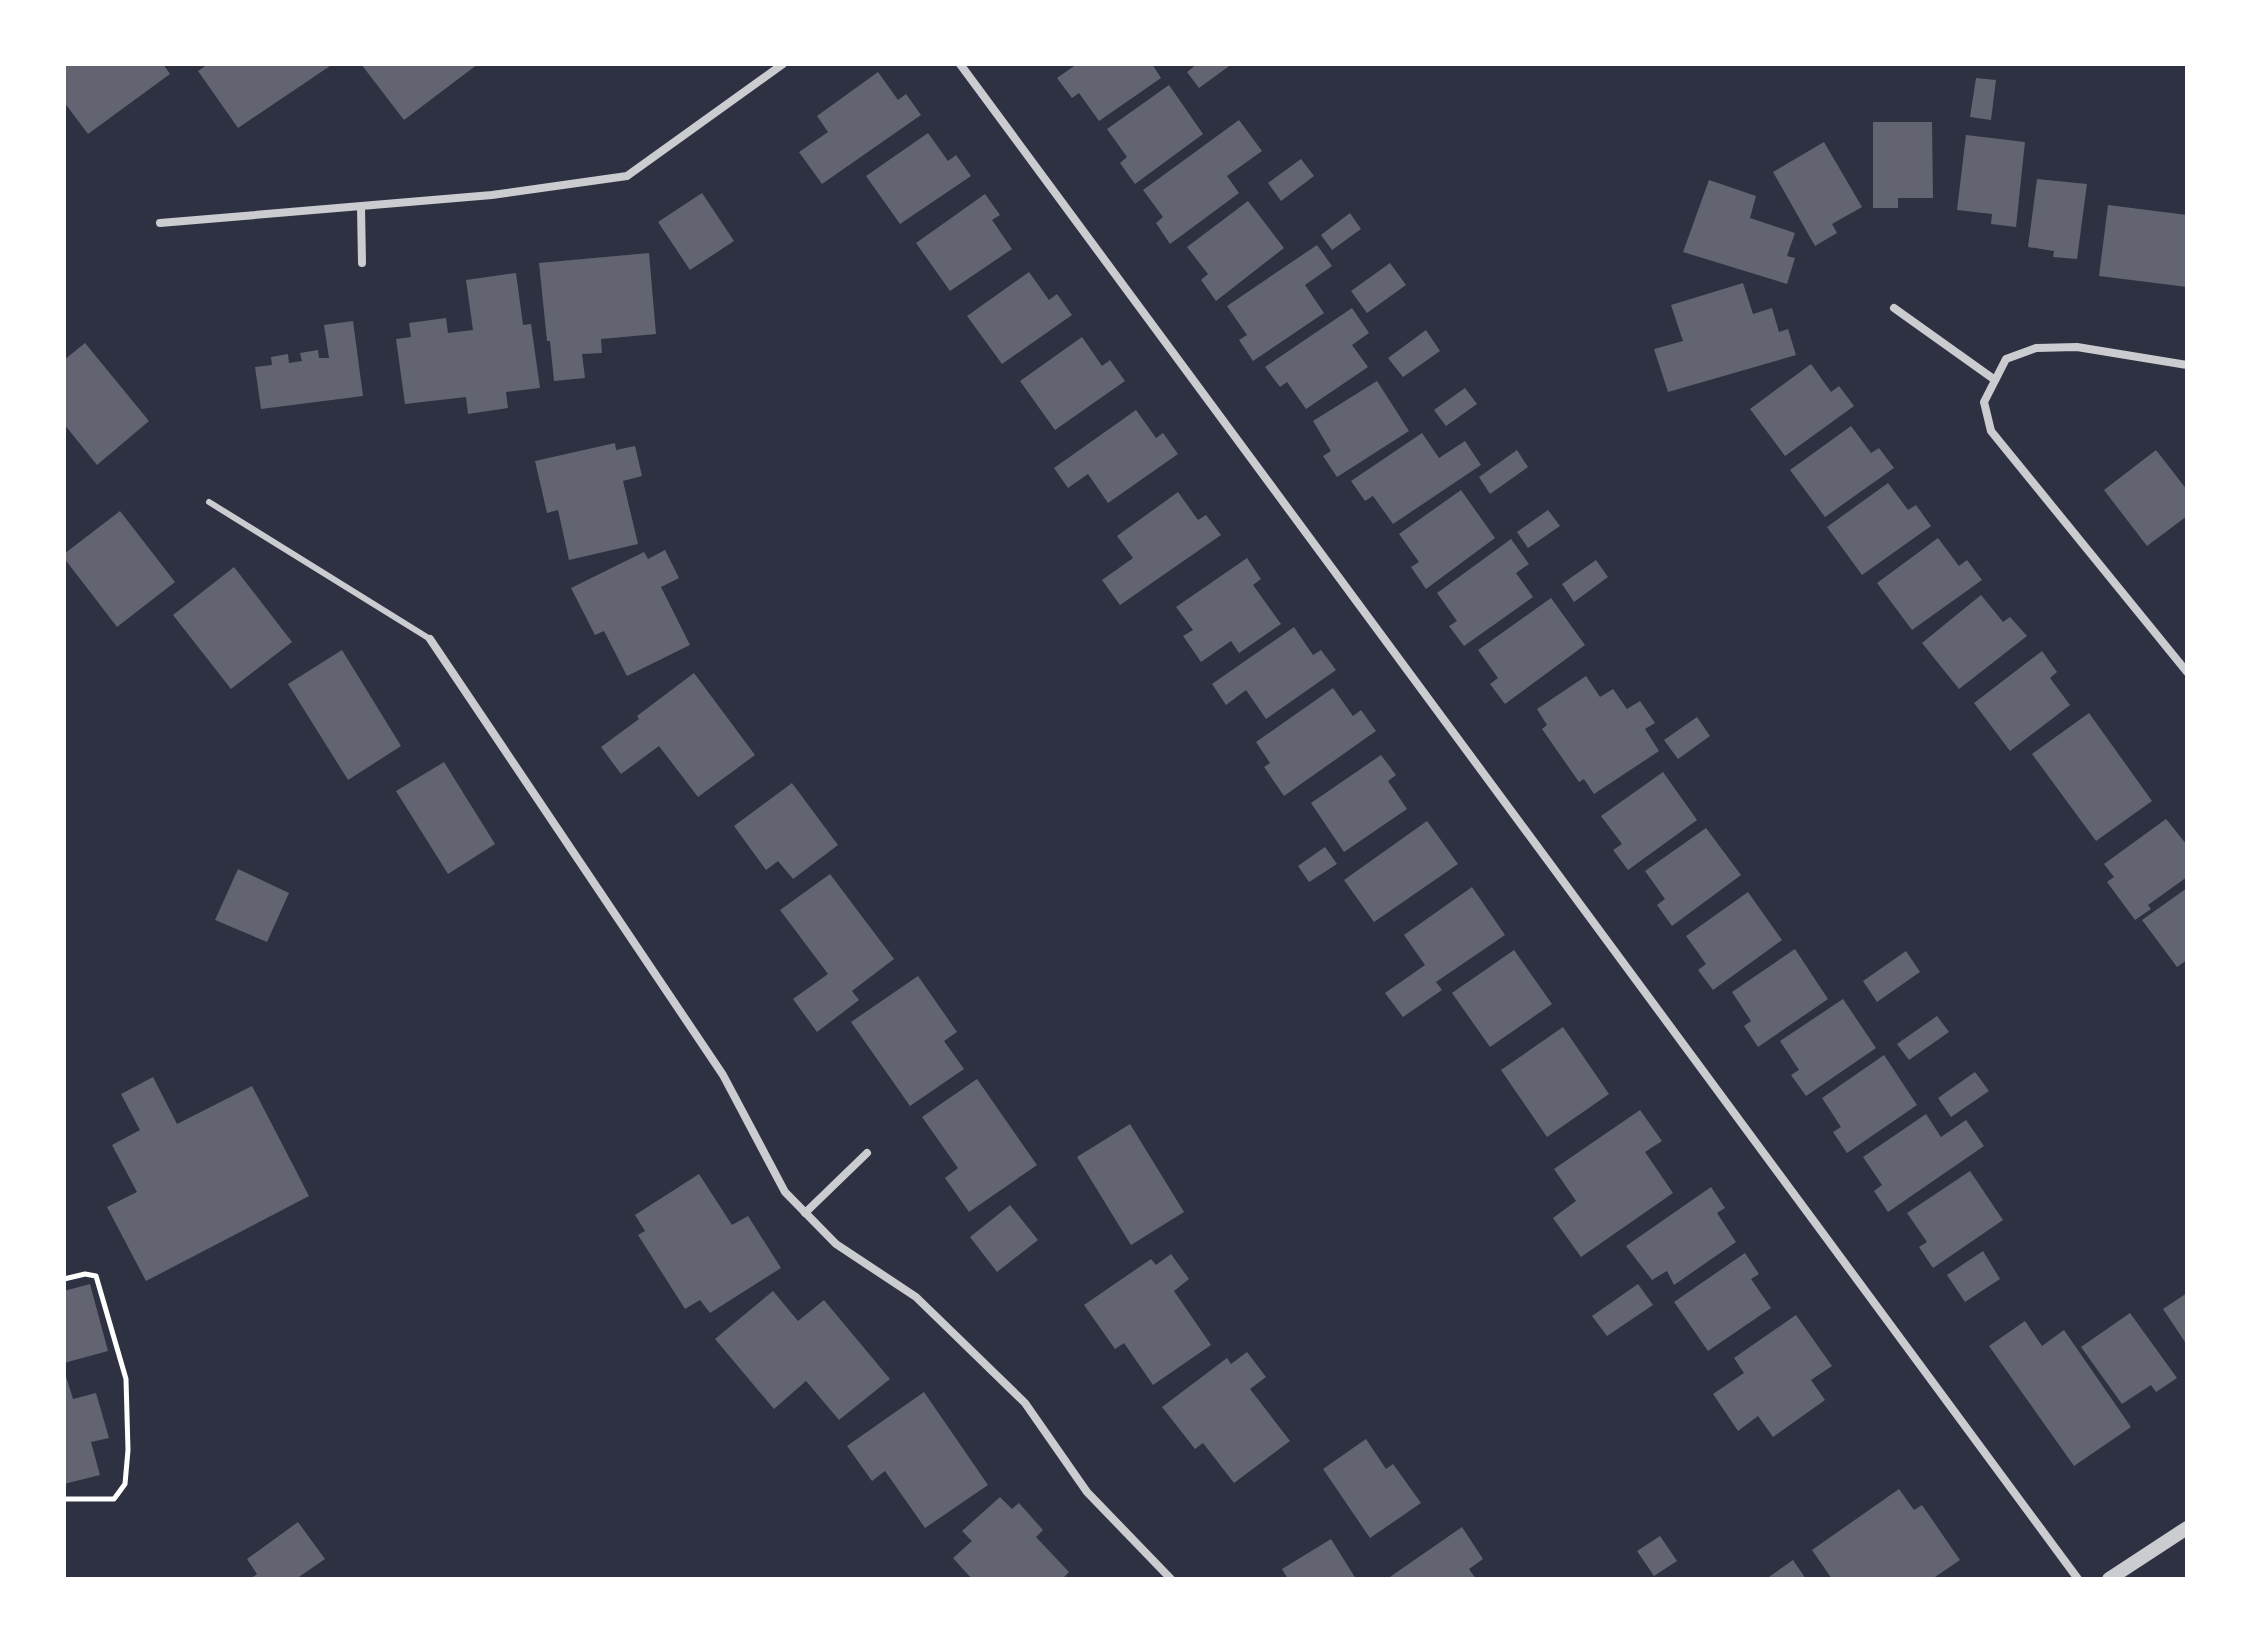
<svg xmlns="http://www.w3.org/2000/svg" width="2251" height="1643" font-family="Cabin,sans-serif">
	<rect width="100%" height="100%" fill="#2d3142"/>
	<!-- building -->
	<g fill="#626471">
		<polygon points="64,64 163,64 170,74 88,134 64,102"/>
		<polygon points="208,64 333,64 238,128 198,71"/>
		<polygon points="361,64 478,64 404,120"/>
		<polygon points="1077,64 1152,64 1161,78 1099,121 1079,93 1072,98 1057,78"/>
		<polygon points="1197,64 1232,64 1199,88 1187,72"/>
		<polygon points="878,72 898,100 906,94 921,115 822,184 799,152 828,132 817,116"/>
		<polygon points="1976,78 1996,80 1991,120 1970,117"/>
		<polygon points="1169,85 1203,134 1135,184 1120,163 1127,157 1107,129"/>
		<polygon points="1239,120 1262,151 1227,176 1239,193 1170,244 1156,223 1163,217 1143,190"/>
		<polygon points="1873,122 1932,122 1933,198 1898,198 1898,208 1873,208"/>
		<polygon points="928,133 948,161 956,155 971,176 900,224 866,176"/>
		<polygon points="1966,135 2025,142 2016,227 1991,224 1992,214 1957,210"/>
		<polygon points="1824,142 1862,207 1832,224 1837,233 1815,246 1773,172"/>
		<polygon points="1301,159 1314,176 1281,201 1268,183"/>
		<polygon points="2037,179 2087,184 2077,259 2053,257 2054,251 2028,247"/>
		<polygon points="1709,180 1756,196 1750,218 1795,233 1787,256 1795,258 1787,284 1683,252"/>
		<polygon points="702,193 734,241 690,270 658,222"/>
		<polygon points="985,194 1000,215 992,220 1012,249 950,291 916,243"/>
		<polygon points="1248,201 1284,248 1216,301 1201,280 1208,274 1187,247"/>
		<polygon points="2108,205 2187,215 2187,287 2099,276"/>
		<polygon points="1350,213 1361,229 1332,250 1321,235"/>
		<polygon points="1317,245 1332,266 1305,285 1324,313 1253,361 1239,340 1247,335 1227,306"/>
		<polygon points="649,253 656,334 601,339 602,353 582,354 585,378 554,381 550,341 547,341 539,263"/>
		<polygon points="1390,263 1406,285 1367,313 1351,291"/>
		<polygon points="1029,272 1049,300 1057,294 1072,315 1002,364 967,316"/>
		<polygon points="516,273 523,325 531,324 540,388 506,392 508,408 468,414 466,397 405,404 396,339 411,337 409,323 446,318 448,333 473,330 466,280"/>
		<polygon points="1743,283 1753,314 1772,308 1779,332 1788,329 1796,355 1668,392 1654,349 1683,341 1671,305"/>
		<polygon points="1352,308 1369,333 1352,345 1368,367 1306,409 1287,382 1280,387 1265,367"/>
		<polygon points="353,321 363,396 261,409 255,367 272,365 271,357 288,354 289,363 302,361 300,353 318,350 319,358 329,358 324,325"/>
		<polygon points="1426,330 1440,351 1403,377 1388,358"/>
		<polygon points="1082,337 1102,366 1110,360 1125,381 1055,430 1020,381"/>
		<polygon points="85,343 149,421 97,465 64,424 64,360"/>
		<polygon points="1811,364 1831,392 1839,386 1854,406 1785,456 1750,409"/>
		<polygon points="1377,381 1409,431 1337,477 1323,456 1331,451 1313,421"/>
		<polygon points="1465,388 1477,404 1446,426 1434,410"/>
		<polygon points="1136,410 1156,438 1163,433 1178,454 1108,503 1088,474 1068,488 1054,468"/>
		<polygon points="1851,426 1871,453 1879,448 1894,468 1825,517 1790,470"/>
		<polygon points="1422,433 1439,458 1465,441 1481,465 1393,524 1373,496 1365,501 1351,481"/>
		<polygon points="615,443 616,450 635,446 642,476 623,481 638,544 569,560 558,510 547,513 535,461"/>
		<polygon points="1517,450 1528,467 1490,494 1479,477"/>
		<polygon points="2156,450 2187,490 2187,516 2147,546 2104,490"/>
		<polygon points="1888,483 1908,510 1916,505 1931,526 1862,575 1827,527"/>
		<polygon points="1461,490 1495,538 1426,589 1411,567 1419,562 1399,534"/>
		<polygon points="1178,492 1198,520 1206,515 1221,535 1120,605 1102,580 1133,558 1117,536"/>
		<polygon points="1548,510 1560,526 1528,548 1517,532"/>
		<polygon points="120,511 175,582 117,627 64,558 64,554"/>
		<polygon points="1938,538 1959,566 1967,560 1982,580 1912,630 1877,583"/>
		<polygon points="1511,539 1529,564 1516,573 1533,597 1464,646 1449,626 1457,621 1437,593"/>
		<polygon points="665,550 679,578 661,587 690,645 627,676 604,631 595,635 571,588 644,552 648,559"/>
		<polygon points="1247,558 1261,579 1253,585 1281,624 1239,653 1231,641 1201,662 1183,636 1193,630 1176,607"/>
		<polygon points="1596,560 1608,577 1574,602 1562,584"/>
		<polygon points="234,567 292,642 231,689 173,615"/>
		<polygon points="1981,595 2003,622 2010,617 2027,636 1959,689 1922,643"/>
		<polygon points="1551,598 1585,645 1505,704 1490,684 1498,678 1478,650"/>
		<polygon points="1294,627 1313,655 1321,650 1336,670 1266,719 1246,690 1226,705 1212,684"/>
		<polygon points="342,650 401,746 348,780 288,684"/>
		<polygon points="2042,651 2057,672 2050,678 2070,705 2010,751 1974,703"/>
		<polygon points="694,673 755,755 698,797 659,746 621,774 601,747 639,719 637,716"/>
		<polygon points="1586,676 1600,697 1613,689 1627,709 1640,701 1655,723 1645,729 1659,751 1594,794 1584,779 1579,782 1542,729 1547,725 1537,709"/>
		<polygon points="1333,688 1353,716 1361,710 1376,731 1284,796 1264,767 1270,763 1256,742"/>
		<polygon points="2089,713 2152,801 2096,841 2032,754"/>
		<polygon points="1697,717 1710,736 1678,759 1664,740"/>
		<polygon points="1381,755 1396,775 1388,781 1407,809 1344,852 1311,803"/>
		<polygon points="444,762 495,844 448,874 396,791"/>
		<polygon points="1663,772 1697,820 1628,870 1613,850 1622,844 1601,816"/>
		<polygon points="792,783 838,845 793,879 778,861 766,870 734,826"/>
		<polygon points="2166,819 2187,845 2187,877 2148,905 2151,909 2135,920 2107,882 2114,877 2104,864"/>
		<polygon points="1427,821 1458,864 1374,922 1344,880"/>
		<polygon points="1706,828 1741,875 1672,926 1657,905 1665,899 1645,871"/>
		<polygon points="1325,847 1337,864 1309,882 1298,866"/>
		<polygon points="238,869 289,893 267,942 215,920"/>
		<polygon points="830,874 894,959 852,991 859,1000 817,1032 793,999 828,974 780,910"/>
		<polygon points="1472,887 1505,935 1436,982 1442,990 1403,1017 1385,993 1425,965 1404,935"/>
		<polygon points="2187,888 2187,960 2177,967 2142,920"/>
		<polygon points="1748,892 1782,940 1713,990 1698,970 1706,964 1686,936"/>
		<polygon points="1795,949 1828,999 1758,1047 1744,1026 1751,1021 1732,992"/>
		<polygon points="1514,950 1552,1004 1490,1047 1452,993"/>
		<polygon points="1906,951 1920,972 1877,1002 1863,981"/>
		<polygon points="918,976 957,1032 944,1041 964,1069 910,1106 851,1022"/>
		<polygon points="1843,999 1876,1048 1806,1096 1791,1075 1799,1070 1780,1041"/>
		<polygon points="1937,1016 1949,1032 1909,1060 1897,1044"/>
		<polygon points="1563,1027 1609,1094 1547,1137 1501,1070"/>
		<polygon points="1884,1055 1917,1105 1847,1153 1833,1132 1841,1127 1822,1098"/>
		<polygon points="1975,1072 1989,1091 1951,1117 1938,1098"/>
		<polygon points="153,1077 177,1124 252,1086 309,1196 146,1281 107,1207 137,1192 112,1145 140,1130 121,1094"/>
		<polygon points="977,1079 1037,1165 969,1212 945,1178 958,1168 922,1117"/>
		<polygon points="1640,1110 1662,1141 1645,1152 1673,1193 1581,1257 1553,1218 1576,1201 1554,1169"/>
		<polygon points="1926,1114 1941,1137 1966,1120 1984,1146 1888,1212 1874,1191 1882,1185 1863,1157"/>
		<polygon points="1130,1124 1184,1212 1131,1245 1077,1157"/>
		<polygon points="1970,1171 2003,1220 1933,1268 1919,1247 1927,1242 1907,1213"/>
		<polygon points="699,1174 732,1225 748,1216 781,1268 710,1313 700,1300 685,1309 638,1235 645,1231 635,1215"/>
		<polygon points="1711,1187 1725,1208 1717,1213 1736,1242 1674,1285 1667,1271 1652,1280 1626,1246"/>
		<polygon points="1010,1205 1038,1240 997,1272 970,1237"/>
		<polygon points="1983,1251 2000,1279 1965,1302 1947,1275"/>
		<polygon points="1745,1253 1759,1274 1751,1279 1771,1308 1708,1351 1674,1302"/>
		<polygon points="1171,1254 1189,1279 1174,1291 1211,1345 1153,1385 1124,1343 1115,1349 1084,1305 1151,1259 1156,1265"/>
		<polygon points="90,1284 108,1351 64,1363 64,1291"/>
		<polygon points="1638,1284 1653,1305 1607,1336 1592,1316"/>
		<polygon points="773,1291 798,1321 824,1300 890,1379 839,1420 806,1381 774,1409 715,1339"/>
		<polygon points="2187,1293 2187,1345 2163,1309"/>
		<polygon points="2130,1313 2177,1378 2156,1392 2151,1385 2122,1404 2081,1347"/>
		<polygon points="1796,1315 1832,1366 1811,1380 1825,1400 1773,1437 1758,1416 1738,1431 1713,1394 1744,1373 1734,1358"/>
		<polygon points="2025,1321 2042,1346 2064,1330 2131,1427 2074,1466 1989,1346"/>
		<polygon points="1247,1352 1266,1377 1250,1389 1290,1441 1234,1483 1203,1443 1195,1449 1162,1407 1227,1358 1231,1364"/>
		<polygon points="64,1370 73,1399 96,1393 109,1438 91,1442 100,1475 64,1484"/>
		<polygon points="924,1392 988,1485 925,1528 885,1471 872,1481 847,1446"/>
		<polygon points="1366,1439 1386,1469 1393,1464 1421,1503 1370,1538 1323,1469"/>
		<polygon points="1899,1489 1914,1510 1922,1505 1960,1560 1932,1579 1832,1579 1812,1550"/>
		<polygon points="1000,1497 1012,1509 1019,1503 1043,1530 1036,1537 1069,1572 1062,1579 972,1579 953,1558 972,1541 962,1531"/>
		<polygon points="298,1522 325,1559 296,1579 250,1579 257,1574 247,1559"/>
		<polygon points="1462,1527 1483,1559 1469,1569 1476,1579 1387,1579"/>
		<polygon points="1660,1536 1677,1561 1654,1576 1637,1551"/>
		<polygon points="1331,1539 1356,1579 1288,1579 1282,1569"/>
		<polygon points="1793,1560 1806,1579 1766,1579"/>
	</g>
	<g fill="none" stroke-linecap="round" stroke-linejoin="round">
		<!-- path -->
		<polyline stroke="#fff" stroke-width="5" points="64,1279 85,1274 96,1276 126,1379 128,1450 125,1484 114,1499 64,1499"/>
		<!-- service -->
		<polyline stroke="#caccd0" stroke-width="6" points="209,502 430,639"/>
		<!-- minor -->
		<g stroke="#caccd0" stroke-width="8">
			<polyline points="960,64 2078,1579"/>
			<polyline points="361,207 362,263"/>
			<polyline points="160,223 492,195 627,176 783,64"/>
			<polyline points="1894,308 1995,380"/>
			<polyline points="2187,365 2077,347 2036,348 2006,359 1984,402 1991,431 2187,672"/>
			<polyline points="430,639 723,1075 785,1192 836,1244 916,1297 1025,1403 1087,1492 1171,1579"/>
			<polyline points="805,1213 867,1153"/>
		</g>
		<!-- tertiary -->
		<polyline stroke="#caccd0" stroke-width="14" points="2109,1579 2187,1528"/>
	</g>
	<!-- border -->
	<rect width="2251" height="1643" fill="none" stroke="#ffffff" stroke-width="132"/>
</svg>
